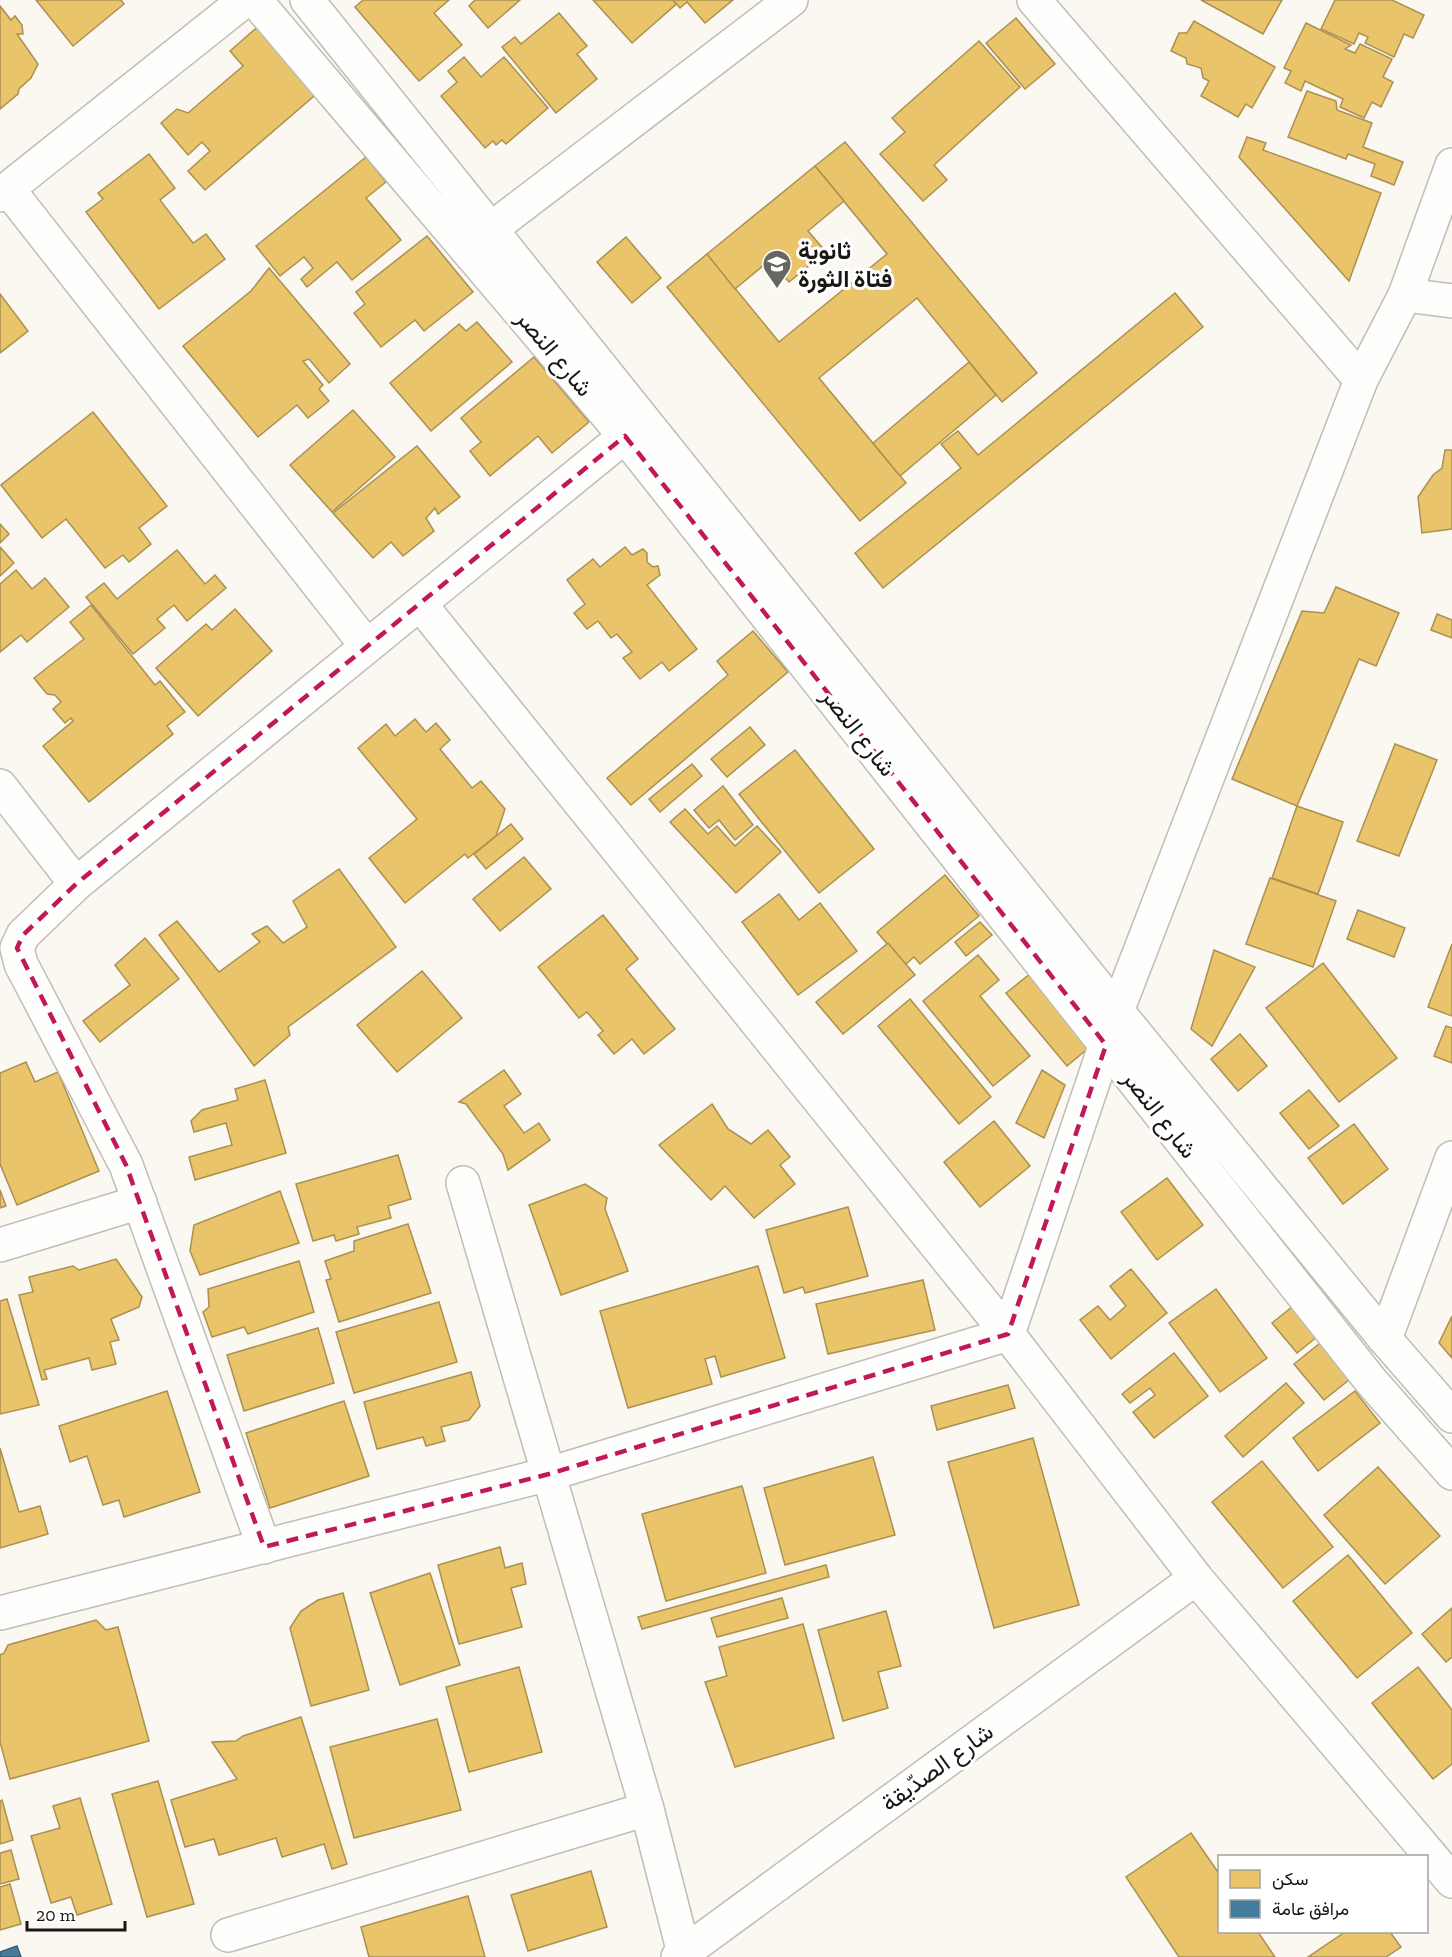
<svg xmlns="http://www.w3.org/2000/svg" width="1452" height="1957" font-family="'Zilla Slab',Vazirmatn,serif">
	<rect width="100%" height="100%" fill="#faf8f1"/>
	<!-- homes -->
	<g fill="#e9c46a" stroke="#ab9050" stroke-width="1.5">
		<polygon points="36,0 121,0 124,4 73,46"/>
		<polygon points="363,0 449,0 434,13 462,45 419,81 355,7"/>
		<polygon points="475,0 520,0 488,28 469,6"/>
		<polygon points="593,0 681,0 632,43"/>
		<polygon points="673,0 733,0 705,23 687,2 680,8"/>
		<polygon points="1201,0 1282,0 1263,34"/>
		<polygon points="1335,0 1392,0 1424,15 1413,38 1404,34 1394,57 1365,43 1368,37 1359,33 1354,44 1321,29"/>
		<polygon points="0,6 11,20 15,16 22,25 23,34 17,34 38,64 31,78 19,89 18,94 0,109"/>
		<polygon points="559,13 587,46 577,54 597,79 556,113 502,47 515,37 521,44"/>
		<polygon points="1016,18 1055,64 1025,89 986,43"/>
		<polygon points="1194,21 1275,67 1252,108 1246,104 1238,117 1201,96 1209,81 1203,78 1201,68 1187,64 1186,58 1171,51 1179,33 1187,33"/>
		<polygon points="1306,23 1351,45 1345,49 1355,53 1360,44 1392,59 1383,77 1393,82 1381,107 1372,102 1364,118 1340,107 1343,99 1305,81 1301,91 1285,83 1291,71 1284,68"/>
		<polygon points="261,24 320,91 205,190 188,171 210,151 202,142 188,155 161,123 177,109 188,113 243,66 230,51"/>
		<polygon points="979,41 1020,87 934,165 947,180 923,201 880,154 905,132 892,118"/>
		<polygon points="464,57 481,77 504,57 548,108 506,144 502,140 496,145 493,141 485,148 441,96 457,82 448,71"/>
		<polygon points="1307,91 1336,101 1337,110 1372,123 1363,147 1403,162 1394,185 1371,176 1375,164 1348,154 1346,159 1288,137"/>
		<polygon points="1247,137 1266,143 1263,150 1381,193 1349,281 1239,157"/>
		<polygon points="845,142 1037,373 1002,402 917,298 819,378 906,483 860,521 667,287 707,254 779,342 887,254 815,166"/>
		<polygon points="149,154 175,188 160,200 193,243 206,234 225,259 159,309 86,212 103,199 98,193"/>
		<polygon points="366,157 386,182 366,198 401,240 352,280 337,262 307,287 301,279 313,268 304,257 280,276 256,246"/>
		<polygon points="815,166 844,201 808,231 826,252 789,282 770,260 735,289 707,254"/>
		<polygon points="427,236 473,292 424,331 415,320 381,347 354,313 365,304 356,292"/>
		<polygon points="626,237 661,278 632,303 597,262"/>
		<polygon points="269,268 350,364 329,383 309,359 303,361 323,385 319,389 329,401 308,418 297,405 258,437 183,346 251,291"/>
		<polygon points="1175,293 1203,327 883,588 855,553 961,468 941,444 958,431 978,455"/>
		<polygon points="0,294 28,331 0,353"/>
		<polygon points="477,322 512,362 431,431 390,383 459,324 466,331"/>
		<polygon points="534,357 589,422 552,453 538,436 490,476 470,451 481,442 461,418"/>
		<polygon points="969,362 996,395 900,476 873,443"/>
		<polygon points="353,410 395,457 332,512 290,465"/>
		<polygon points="93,412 167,506 139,528 151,544 129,562 123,555 105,568 66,519 42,538 1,485"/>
		<polygon points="417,446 460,497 438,514 435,508 426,518 434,531 403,556 391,542 373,558 333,513"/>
		<polygon points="1445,450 1452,450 1452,529 1422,533 1418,497 1433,475 1442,468"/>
		<polygon points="0,524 9,534 0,543"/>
		<polygon points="0,547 14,563 0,576"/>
		<polygon points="625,547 632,555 643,549 647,553 647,562 653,567 658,566 660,575 647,585 697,649 669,671 662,662 640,679 623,658 632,652 617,634 611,638 598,621 587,629 574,613 585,604 567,580 593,559 600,567"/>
		<polygon points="177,550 205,584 215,575 226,588 187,621 174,605 157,619 165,628 133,654 86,597 104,583 117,599"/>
		<polygon points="16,570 32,589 45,578 69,607 27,642 21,635 0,652 0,584"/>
		<polygon points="1336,587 1399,613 1376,666 1359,659 1297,806 1232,779 1302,611 1324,613"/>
		<polygon points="91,605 155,685 160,681 185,712 167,726 173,734 89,802 43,746 73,721 71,718 65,723 53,709 61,702 55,695 47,694 34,678 84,639 70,622"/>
		<polygon points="235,609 272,651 198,716 156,668 206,624 212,630"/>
		<polygon points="1437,614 1452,620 1452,638 1431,630"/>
		<polygon points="753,631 788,672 631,805 607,778 728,675 717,661"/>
		<polygon points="415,719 426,732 436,723 450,740 440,749 472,788 481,781 505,809 496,836 468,858 465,854 405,903 369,858 417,819 358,748 386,724 395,736"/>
		<polygon points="750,727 765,745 727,777 711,759"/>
		<polygon points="1395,744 1437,760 1399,856 1357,841"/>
		<polygon points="795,750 874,849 819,893 739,794"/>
		<polygon points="692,764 702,776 660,812 649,799"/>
		<polygon points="723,786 753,825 735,840 719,820 709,828 694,810"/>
		<polygon points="1297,806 1343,822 1318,894 1272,878"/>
		<polygon points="685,809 708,834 717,826 735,846 757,826 781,852 736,893 670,822"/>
		<polygon points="511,824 523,839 486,869 474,854"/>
		<polygon points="524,857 551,889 500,931 473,899"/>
		<polygon points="339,869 396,947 288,1027 290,1035 254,1066 159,935 177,921 219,972 260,942 252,934 267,926 283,943 307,927 293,901"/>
		<polygon points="945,875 979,916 920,964 914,957 905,965 877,932"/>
		<polygon points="1270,878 1336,901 1313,967 1246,944"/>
		<polygon points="779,894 799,920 820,903 857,951 798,995 742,922"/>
		<polygon points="1358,910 1405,928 1394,957 1347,939"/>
		<polygon points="603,915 638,959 626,969 675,1029 644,1054 632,1039 614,1054 598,1035 603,1031 587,1012 579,1018 538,967"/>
		<polygon points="980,922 992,935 966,956 955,942"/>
		<polygon points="145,938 179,979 100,1042 83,1021 130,985 115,965"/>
		<polygon points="888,943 915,975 843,1034 816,1002"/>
		<polygon points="1452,944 1452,1016 1428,1007"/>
		<polygon points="1214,950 1255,967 1212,1046 1191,1029"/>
		<polygon points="978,955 999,980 980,996 1030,1056 993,1086 923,1001"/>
		<polygon points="1323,963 1397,1058 1339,1102 1266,1008"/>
		<polygon points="422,971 462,1018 397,1072 357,1025"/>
		<polygon points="1031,973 1091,1046 1067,1066 1006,993"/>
		<polygon points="910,999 991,1097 959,1124 878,1026"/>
		<polygon points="1446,1026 1452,1028 1452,1063 1434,1056"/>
		<polygon points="1240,1034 1267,1066 1238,1091 1211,1059"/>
		<polygon points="26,1062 35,1082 58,1072 99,1171 17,1205 0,1164 0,1073"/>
		<polygon points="504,1070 521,1094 504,1106 524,1133 539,1123 550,1140 508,1170 503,1154 466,1104 459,1102"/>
		<polygon points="1042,1070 1065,1085 1044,1138 1016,1123"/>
		<polygon points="265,1080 286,1153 195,1180 189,1157 232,1145 226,1123 194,1132 191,1121 202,1110 238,1100 235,1089"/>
		<polygon points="1309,1090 1339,1126 1309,1149 1280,1113"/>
		<polygon points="712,1104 728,1129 751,1144 768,1130 790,1157 780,1165 795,1184 754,1218 725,1186 711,1200 659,1145"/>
		<polygon points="994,1121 1030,1166 980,1207 944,1162"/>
		<polygon points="1354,1124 1388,1169 1343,1204 1308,1158"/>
		<polygon points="398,1155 411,1199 388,1206 391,1218 357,1227 359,1234 336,1241 334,1235 313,1241 296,1184"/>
		<polygon points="1167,1178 1203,1225 1157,1260 1121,1212"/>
		<polygon points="585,1184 607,1198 605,1209 628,1271 561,1295 529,1205"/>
		<polygon points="0,1190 6,1206 0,1208"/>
		<polygon points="280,1191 299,1243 200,1275 190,1251 194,1225"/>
		<polygon points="848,1207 868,1276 805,1293 803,1287 784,1293 766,1230"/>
		<polygon points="408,1224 431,1293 339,1322 326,1280 331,1279 325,1261 354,1251 354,1241"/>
		<polygon points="116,1259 142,1297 139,1307 111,1319 119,1340 110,1342 116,1364 92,1370 89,1358 44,1370 47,1379 42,1380 19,1295 33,1292 29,1277 73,1266 79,1270"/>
		<polygon points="299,1261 314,1312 248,1334 244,1327 212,1337 203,1312 209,1307 208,1289"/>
		<polygon points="758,1266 785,1358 721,1377 715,1356 705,1359 712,1384 628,1408 600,1311"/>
		<polygon points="1131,1269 1167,1313 1111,1359 1080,1320 1098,1306 1110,1320 1126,1306 1110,1286"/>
		<polygon points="923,1280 935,1330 828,1354 816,1304"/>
		<polygon points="1216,1289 1267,1358 1220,1392 1169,1323"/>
		<polygon points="1303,1298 1328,1328 1297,1353 1272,1323"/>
		<polygon points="7,1299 39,1405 0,1414 0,1301"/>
		<polygon points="439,1302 457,1362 354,1393 336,1332"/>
		<polygon points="1452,1316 1452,1358 1439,1343"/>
		<polygon points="318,1328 334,1383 244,1411 227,1355"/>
		<polygon points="1330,1335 1360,1371 1324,1400 1294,1364"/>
		<polygon points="1174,1353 1208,1396 1154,1438 1133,1412 1155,1395 1150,1388 1130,1403 1122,1394"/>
		<polygon points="471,1372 480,1406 469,1420 441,1427 445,1441 426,1446 423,1437 377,1449 364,1402"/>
		<polygon points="1286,1383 1304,1403 1243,1457 1225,1436"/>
		<polygon points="1008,1385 1015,1408 937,1430 931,1406"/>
		<polygon points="167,1391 200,1492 124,1517 119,1500 103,1505 87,1456 70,1462 59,1426"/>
		<polygon points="1355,1391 1380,1423 1318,1471 1293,1438"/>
		<polygon points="344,1401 369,1476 270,1508 246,1433"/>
		<polygon points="1033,1438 1079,1605 994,1628 948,1462"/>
		<polygon points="0,1448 19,1512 40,1506 48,1534 0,1548"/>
		<polygon points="873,1457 895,1535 785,1565 764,1488"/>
		<polygon points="1262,1461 1333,1547 1283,1588 1212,1502"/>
		<polygon points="1378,1467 1440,1536 1385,1584 1324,1515"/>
		<polygon points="742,1486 766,1573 666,1601 642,1514"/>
		<polygon points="500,1547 505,1568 522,1563 526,1584 511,1588 522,1627 459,1644 438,1565"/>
		<polygon points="1348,1555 1412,1633 1357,1678 1293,1601"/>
		<polygon points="826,1565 829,1577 642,1629 638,1617"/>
		<polygon points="430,1573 460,1665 400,1685 370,1593"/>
		<polygon points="343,1593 369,1690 311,1706 290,1628 301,1611 318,1600"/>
		<polygon points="782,1598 788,1618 717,1637 711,1618"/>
		<polygon points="1452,1608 1452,1657 1446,1662 1422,1634"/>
		<polygon points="886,1611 901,1666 878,1672 888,1708 843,1721 818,1630"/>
		<polygon points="96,1620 106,1630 118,1627 149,1741 10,1779 0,1742 0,1655 4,1653 8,1645"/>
		<polygon points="803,1624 834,1738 735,1767 705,1682 727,1676 719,1647"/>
		<polygon points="519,1667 542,1752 469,1772 446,1687"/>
		<polygon points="1418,1667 1452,1710 1452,1764 1433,1779 1372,1703"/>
		<polygon points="301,1717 347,1864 332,1869 324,1844 282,1857 276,1838 219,1855 214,1839 185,1847 171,1800 237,1779 212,1742 236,1741 243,1736"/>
		<polygon points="437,1719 461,1810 354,1838 330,1747"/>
		<polygon points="158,1781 194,1904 147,1917 112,1794"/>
		<polygon points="80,1798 112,1904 77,1915 71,1897 51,1903 31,1836 60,1828 53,1806"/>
		<polygon points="2,1800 13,1840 0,1844 0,1801"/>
		<polygon points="1191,1833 1220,1875 1220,1932 1258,1932 1275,1957 1179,1957 1126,1877"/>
		<polygon points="11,1850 19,1879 0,1884 0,1853"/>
		<polygon points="591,1871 607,1927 528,1951 511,1895"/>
		<polygon points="10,1884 21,1924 0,1930 0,1887"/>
		<polygon points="468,1896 485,1957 369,1957 361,1927"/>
		<polygon points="1345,1932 1390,1932 1401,1947 1386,1957 1308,1957"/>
	</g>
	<!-- public -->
	<polygon fill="#457b9d" stroke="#385d74" stroke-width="1.5" points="17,1946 21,1957 0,1957 0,1952"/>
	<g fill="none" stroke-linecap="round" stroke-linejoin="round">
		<!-- minor casing -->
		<g stroke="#bebdb7" stroke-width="36">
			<g id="minor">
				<polyline points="255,0 625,436 1371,1381 1452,1473"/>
				<polyline points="307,0 1117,1011 1385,1339 1452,1416"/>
				<polyline points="1034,0 1361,380"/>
				<polyline points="1452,165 1405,295 1361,380 1117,1011 1008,1334 1196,1578 1452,1881"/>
				<polyline points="8,189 366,645"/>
				<polyline points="0,195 245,0"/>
				<polyline points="491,229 791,0"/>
				<polyline points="1405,295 1452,301"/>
				<polyline points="0,786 76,884 625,436"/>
				<polyline points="76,884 23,935 17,948 21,964 126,1165 264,1547"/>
				<polyline points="463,1183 647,1809 684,1953"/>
				<polyline points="0,1245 140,1202"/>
				<polyline points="1385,1339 1452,1158"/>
				<polyline points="0,1613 549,1474 1008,1334 420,604"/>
				<polyline points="228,1935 647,1809"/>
				<polyline points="678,1957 1196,1578"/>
			</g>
		</g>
		<!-- minor -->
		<use href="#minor" stroke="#fefefd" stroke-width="33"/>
	</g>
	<!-- marked area -->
	<path fill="none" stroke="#c2185b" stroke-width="4.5" stroke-dasharray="12 8" stroke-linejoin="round" d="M625 436 1106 1045 1008 1334 549 1474 264 1547 126 1165 17 948 23 935 76 884Z"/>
	<!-- icons -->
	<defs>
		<g id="school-pin" transform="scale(1.5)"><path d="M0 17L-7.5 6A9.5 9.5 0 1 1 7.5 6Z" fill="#686661" stroke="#fff"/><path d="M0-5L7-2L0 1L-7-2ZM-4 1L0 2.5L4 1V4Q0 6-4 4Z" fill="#fff"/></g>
	</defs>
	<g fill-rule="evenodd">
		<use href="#school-pin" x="777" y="264"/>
	</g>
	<g text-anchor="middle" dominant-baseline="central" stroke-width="6" stroke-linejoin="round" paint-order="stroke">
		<!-- poi labels -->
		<g font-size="24" font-weight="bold" fill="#1a1814" stroke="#fff" text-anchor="start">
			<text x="798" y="250">ثانوية<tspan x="798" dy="28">فتاة الثورة</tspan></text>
		</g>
		<!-- street labels -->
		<g font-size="24" fill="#1a1814" stroke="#fff">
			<text transform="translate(555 353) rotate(50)">شارع النصر</text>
			<text transform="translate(859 732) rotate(52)">شارع النصر</text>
			<text transform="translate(1160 1114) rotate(52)">شارع النصر</text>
			<text transform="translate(937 1767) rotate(-36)">شارع الصدّيقة</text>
		</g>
	</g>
	<!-- legend -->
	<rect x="1218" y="1855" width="210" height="78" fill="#ffffff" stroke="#a3a3a1" stroke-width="1.5"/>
	<rect x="1230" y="1870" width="30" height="18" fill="#e9c46a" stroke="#a3a3a1" stroke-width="1.5"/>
	<text x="1272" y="1885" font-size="18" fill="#1a1814">سكن</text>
	<rect x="1230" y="1900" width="30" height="18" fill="#457b9d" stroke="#a3a3a1" stroke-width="1.5"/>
	<text x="1272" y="1915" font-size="18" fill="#1a1814">مرافق عامة</text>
	<!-- scale -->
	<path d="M27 1921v9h98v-9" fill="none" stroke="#1a1814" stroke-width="3"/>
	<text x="36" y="1921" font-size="18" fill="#1a1814" stroke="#ffffff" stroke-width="4.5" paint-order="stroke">20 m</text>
</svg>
